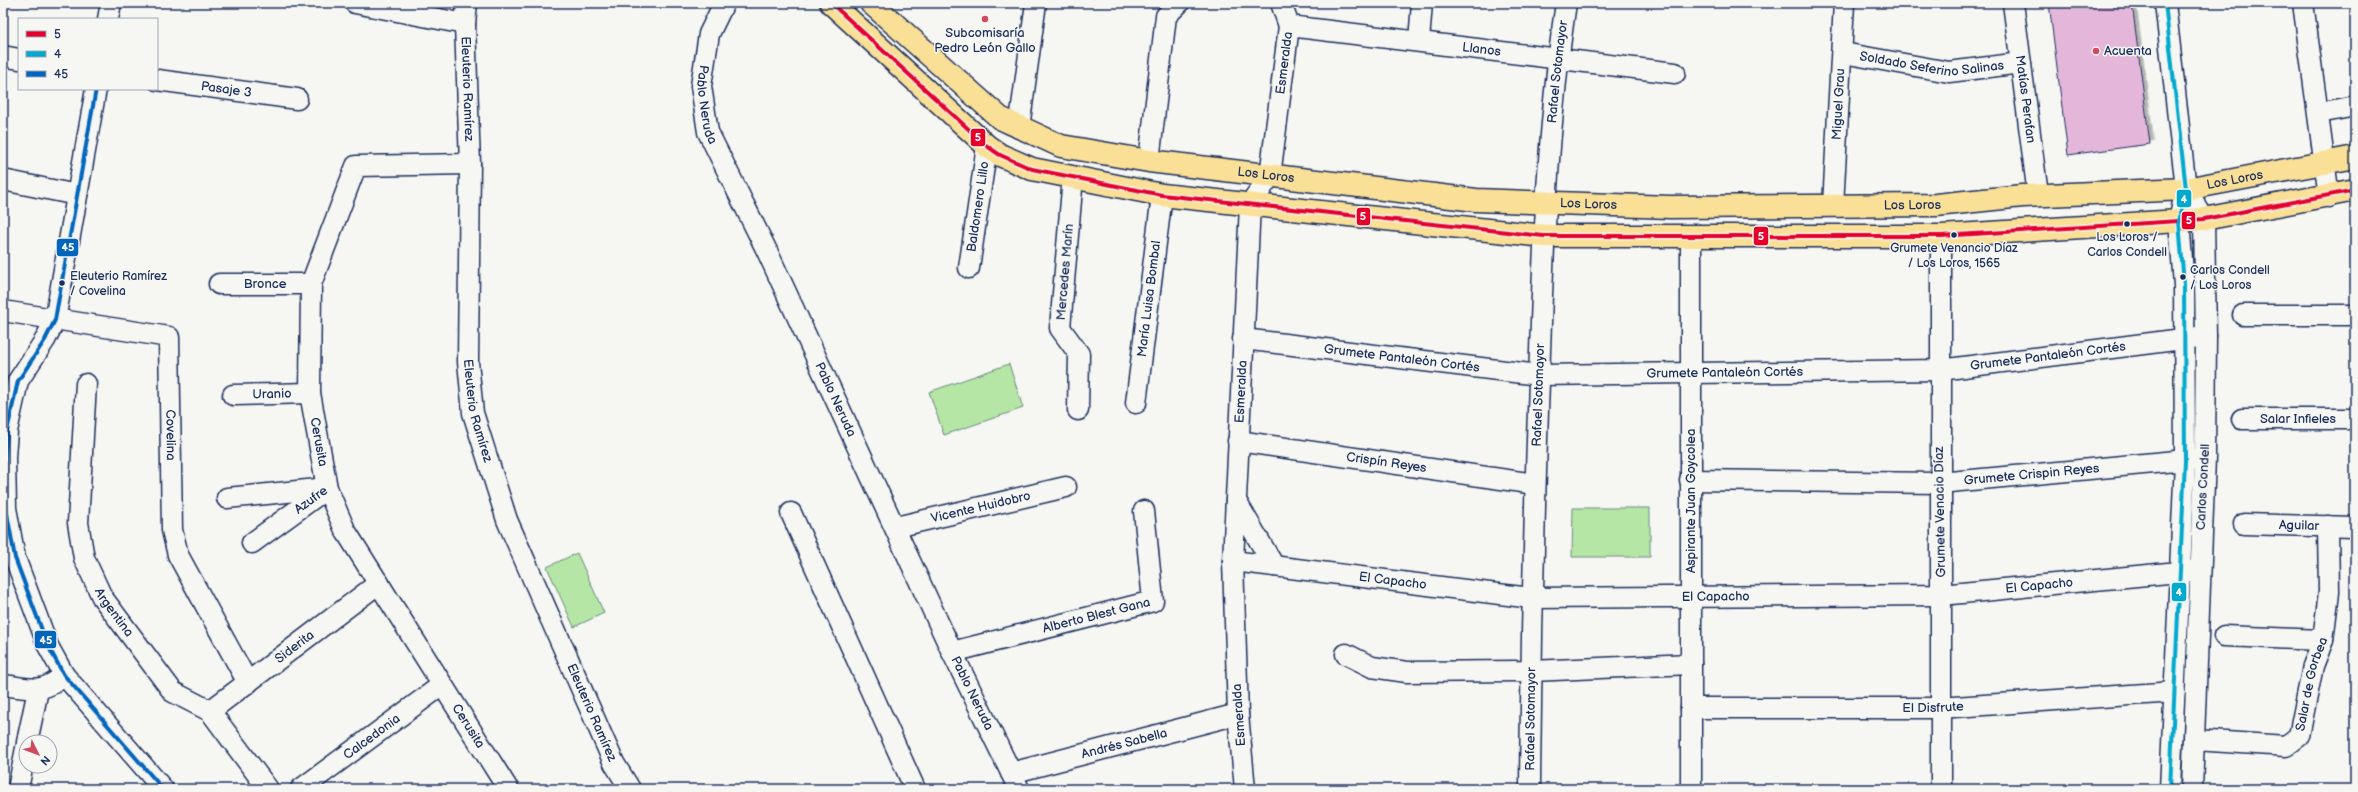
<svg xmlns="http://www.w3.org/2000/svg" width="2358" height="792" font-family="'Balsamiq Sans',sans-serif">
	<defs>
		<filter id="shadow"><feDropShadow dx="3.5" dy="-3.5" stdDeviation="0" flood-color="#0004"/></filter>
	</defs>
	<rect width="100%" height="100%" fill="#f6f6f2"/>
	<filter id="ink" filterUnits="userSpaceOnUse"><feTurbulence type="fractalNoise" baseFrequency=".025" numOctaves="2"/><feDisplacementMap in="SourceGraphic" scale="8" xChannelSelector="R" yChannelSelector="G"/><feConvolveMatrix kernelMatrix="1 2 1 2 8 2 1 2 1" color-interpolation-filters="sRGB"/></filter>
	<g filter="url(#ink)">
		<!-- green -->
		<g fill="#b6e6a5" stroke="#688a82">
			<polygon points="1009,364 1023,408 944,435 929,392"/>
			<polygon points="1573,508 1650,508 1650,557 1572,557"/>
			<polygon points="577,553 604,613 574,627 547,567"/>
		</g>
		<!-- building -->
		<polygon fill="#e4b6d9" stroke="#1b2f5e" filter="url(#shadow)" points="2049,3 2132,3 2150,144 2068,155"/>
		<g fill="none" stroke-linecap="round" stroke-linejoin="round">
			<!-- minor casing -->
			<g stroke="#1b2f5e" stroke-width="23">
				<g id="minor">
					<polyline points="355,3 465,24"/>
					<path id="s1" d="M467 3 465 24 470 164 468 362 473 413 507 520 614 763 630 789"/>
					<path id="s2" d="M724 3 709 34 701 86 708 132 767 251 952 652 1019 789"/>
					<path id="s3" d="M2013 3 2038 195"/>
					<polyline points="2165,3 2186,189 2179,221 2184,285 2185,461 2170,789"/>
					<polyline points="2303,3 2329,197"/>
					<polyline points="108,19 111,3"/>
					<path id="s4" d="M1289 26 1675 73"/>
					<polyline points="1419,41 1422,3"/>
					<path id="s5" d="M1843 53 1949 72 2021 63"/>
					<polyline points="3,56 19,59"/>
					<path id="s6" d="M157 80 297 99"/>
					<polyline points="96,89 55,320 45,340 18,381 7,431 5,457 6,508 15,558 48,646 64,675 163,789"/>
					<polyline points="2319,113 2355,106"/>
					<polyline points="1019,128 1036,3"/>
					<polyline points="1149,161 1166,16 1179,3"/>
					<path id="s7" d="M470 164 356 166 311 284 310 393 327 488 345 530 508 789"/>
					<polyline points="1073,177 1060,328 1079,354 1078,410"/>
					<polyline points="3,180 77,195"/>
					<polyline points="2186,189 2204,219 2206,336 2205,458 2192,789"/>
					<path id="s8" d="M1833 206 1844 3"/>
					<path id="s9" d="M969 268 987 146"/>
					<path id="s10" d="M219 284H311"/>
					<path id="s11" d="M3 311 169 337 172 530 178 555 248 683"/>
					<polyline points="2243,315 2355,315"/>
					<path id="s12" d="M1243 339 1539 375 1940 370 2206 336"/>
					<path id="s13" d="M86 384 78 523 84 558 102 597 173 692 210 711 268 789"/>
					<path id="s14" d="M233 395 310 393"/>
					<path id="s15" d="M1136 403 1162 195"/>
					<path id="s16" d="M2242 419H2355"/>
					<path id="s17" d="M1238 441 1535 484"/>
					<path id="s18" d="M1690 480 1939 483 2197 459"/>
					<polyline points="227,498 327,488"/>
					<polyline points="1236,501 1274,566"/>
					<polyline points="791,513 915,789"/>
					<path id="s19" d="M2244 524 2355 527"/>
					<path id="s20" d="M896 527 1066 487"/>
					<path id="s21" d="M252 543 326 489"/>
					<path id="s22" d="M1233 561 1531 598 1941 595 2199 570"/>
					<polyline points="2224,636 2323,640"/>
					<path id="s23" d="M952 652 1153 601 1144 511"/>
					<polyline points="1346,654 1372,667 1407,672 1531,671 1691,664"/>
					<path d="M3 685C30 688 42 695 64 675"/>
					<path id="s24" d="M1691 708H1939L2175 692"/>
					<path id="s25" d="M210 711 379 583"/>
					<path id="s26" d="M2195 740 2286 746 2299 736 2313 666 2323 640 2329 592 2328 526"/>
					<polyline points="27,742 38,690"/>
					<path id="s27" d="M1011 773 1238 714"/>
					<polyline points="18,789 26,748"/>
					<path id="s28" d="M301 789 442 685"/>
					<path id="s29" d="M1245 789 1238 714 1233 561 1250 205 1270 176 1289 26 1281 3"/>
					<path id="s30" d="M1530 789C1531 653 1534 517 1539 382 1543 255 1547 128 1566 3"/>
					<polyline points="1691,789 1691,238"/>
					<polyline points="1941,789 1941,236"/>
				</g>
			</g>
			<!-- major casing -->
			<g stroke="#1b2f5e" stroke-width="25">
				<g id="major">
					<polyline points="831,3 987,146 1000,155 1032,169 1162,195 1544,236 1941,236 2179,221 2204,219 2355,190"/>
					<path id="s31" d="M871 3 1000 118 1061 146 1149 161 1476 200 1670 207 1936 205 2022 196 2186 189 2355 157"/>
				</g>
			</g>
			<!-- minor -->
			<use href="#minor" stroke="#f6f6f2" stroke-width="20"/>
			<!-- major -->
			<use href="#major" stroke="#fadf96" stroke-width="22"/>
			<!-- bus-1 casing -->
			<g stroke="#f6f6f2" stroke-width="7">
				<polyline id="bus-1" points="831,3 987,146 1000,155 1032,169 1162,195 1544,236 1941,236 2179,221 2204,219 2355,190"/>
			</g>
			<!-- bus-2 casing -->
			<g stroke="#f6f6f2" stroke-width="7">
				<polyline id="bus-2" points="2165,3 2186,189 2179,221 2184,285 2185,461 2170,789"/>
			</g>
			<!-- bus-3 casing -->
			<g stroke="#f6f6f2" stroke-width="7">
				<polyline id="bus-3" points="96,89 55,320 45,340 18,381 7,431 5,457 6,508 15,558 48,646 64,675 163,789"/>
			</g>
			<!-- bus-1 -->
			<use href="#bus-1" stroke="#e4002b" stroke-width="4"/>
			<!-- bus-2 -->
			<use href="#bus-2" stroke="#00a9ce" stroke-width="4"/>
			<!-- bus-3 -->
			<use href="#bus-3" stroke="#0065bd" stroke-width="4"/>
		</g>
	</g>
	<!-- markers -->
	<g fill="#d1495b" stroke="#f6f6f2" stroke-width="1.5">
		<circle cx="985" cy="19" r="4"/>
		<circle cx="2096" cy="51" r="4"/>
	</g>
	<g fill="#1b2f5e" stroke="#f6f6f2" stroke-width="1.5">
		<circle cx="2127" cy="224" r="3.5"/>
		<circle cx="1954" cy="235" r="3.5"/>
		<circle cx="2183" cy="277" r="3.5"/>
		<circle cx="62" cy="283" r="3.5"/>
	</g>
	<g text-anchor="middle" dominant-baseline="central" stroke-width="3" stroke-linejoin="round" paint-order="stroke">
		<!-- bus labels -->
		<g font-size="12" fill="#1b2f5e" stroke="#f6f6f2">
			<text x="2127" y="237">Los Loros /<tspan x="2127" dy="15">Carlos Condell</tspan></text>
			<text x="1954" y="248">Grumete Venancio Díaz<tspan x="1954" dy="15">/ Los Loros, 1565</tspan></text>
			<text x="2190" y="270" text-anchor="start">Carlos Condell<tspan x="2190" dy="15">/ Los Loros</tspan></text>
			<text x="70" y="276" text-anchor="start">Eleuterio Ramírez<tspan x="70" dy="15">/ Covelina</tspan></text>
		</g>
		<!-- poi labels -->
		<g font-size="13" fill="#1b2f5e" stroke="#f6f6f2">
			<text x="985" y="33">Subcomisaría<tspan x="985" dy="15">Pedro León Gallo</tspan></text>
			<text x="2104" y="51" text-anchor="start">Acuenta</text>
		</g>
		<!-- street labels -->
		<g font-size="13" fill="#1b2f5e" stroke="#f6f6f2">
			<text stroke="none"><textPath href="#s4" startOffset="194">Llanos</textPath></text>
			<text stroke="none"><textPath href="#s5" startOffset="90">Soldado Seferino Salinas</textPath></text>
			<text stroke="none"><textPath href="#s29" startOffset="734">Esmeralda</textPath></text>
			<text stroke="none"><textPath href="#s30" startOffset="718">Rafael Sotomayor</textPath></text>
			<text stroke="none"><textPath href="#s1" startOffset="86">Eleuterio Ramírez</textPath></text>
			<text stroke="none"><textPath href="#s6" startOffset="70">Pasaje 3</textPath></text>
			<text stroke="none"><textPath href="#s3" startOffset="97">Matías Perafan</textPath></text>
			<text stroke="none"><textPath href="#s2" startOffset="106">Pablo Neruda</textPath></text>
			<text stroke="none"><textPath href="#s8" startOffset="102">Miguel Grau</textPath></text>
			<text stroke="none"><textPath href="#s31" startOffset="447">Los Loros</textPath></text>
			<text stroke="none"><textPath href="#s31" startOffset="1419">Los Loros</textPath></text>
			<text stroke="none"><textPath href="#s31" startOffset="771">Los Loros</textPath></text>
			<text stroke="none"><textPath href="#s31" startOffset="1095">Los Loros</textPath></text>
			<text stroke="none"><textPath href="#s9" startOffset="62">Baldomero Lillo</textPath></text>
			<text transform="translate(1065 272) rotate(-85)">Mercedes Marín</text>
			<text stroke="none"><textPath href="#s10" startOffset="46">Bronce</textPath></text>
			<text stroke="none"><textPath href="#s15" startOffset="105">María Luisa Bombal</textPath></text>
			<text stroke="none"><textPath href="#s12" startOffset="808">Grumete Pantaleón Cortés</textPath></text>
			<text stroke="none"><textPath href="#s12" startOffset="160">Grumete Pantaleón Cortés</textPath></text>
			<text stroke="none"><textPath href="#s12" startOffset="484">Grumete Pantaleón Cortés</textPath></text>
			<text stroke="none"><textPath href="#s29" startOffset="398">Esmeralda</textPath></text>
			<text stroke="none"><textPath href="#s14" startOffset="39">Uranio</textPath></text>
			<text stroke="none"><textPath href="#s30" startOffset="394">Rafael Sotomayor</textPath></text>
			<text stroke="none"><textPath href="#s2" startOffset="430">Pablo Neruda</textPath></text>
			<text stroke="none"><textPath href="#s1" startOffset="409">Eleuterio Ramírez</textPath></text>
			<text stroke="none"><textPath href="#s16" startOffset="56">Salar Infieles</textPath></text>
			<text stroke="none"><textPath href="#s11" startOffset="266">Covelina</textPath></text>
			<text stroke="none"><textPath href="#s7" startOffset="399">Cerusita</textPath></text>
			<text stroke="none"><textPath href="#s17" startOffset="150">Crispín Reyes</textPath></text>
			<text stroke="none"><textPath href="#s18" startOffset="342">Grumete Crispin Reyes</textPath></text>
			<text transform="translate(2203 487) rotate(-87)">Carlos Condell</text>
			<text transform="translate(1691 501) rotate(-90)">Aspirante Juan Goycolea</text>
			<text stroke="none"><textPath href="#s21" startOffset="73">Azufre</textPath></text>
			<text stroke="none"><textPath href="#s20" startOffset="87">Vicente Huidobro</textPath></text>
			<text transform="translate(1940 512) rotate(-91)">Grumete Venacio Díaz</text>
			<text stroke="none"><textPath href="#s19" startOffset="55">Aguilar</textPath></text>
			<text stroke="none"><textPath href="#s22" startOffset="161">El Capacho</textPath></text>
			<text stroke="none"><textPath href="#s22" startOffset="809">El Capacho</textPath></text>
			<text stroke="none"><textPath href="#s22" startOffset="485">El Capacho</textPath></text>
			<text stroke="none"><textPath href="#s13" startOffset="237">Argentina</textPath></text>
			<text stroke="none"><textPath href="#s23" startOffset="149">Alberto Blest Gana</textPath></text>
			<text stroke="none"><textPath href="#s25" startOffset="106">Siderita</textPath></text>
			<text stroke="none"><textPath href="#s26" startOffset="161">Salar de Gorbea</textPath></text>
			<text stroke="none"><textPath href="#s2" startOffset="754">Pablo Neruda</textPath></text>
			<text stroke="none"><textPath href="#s24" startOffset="242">El Disfrute</textPath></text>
			<text stroke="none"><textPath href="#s1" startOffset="733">Eleuterio Ramírez</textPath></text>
			<text transform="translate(1239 715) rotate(-94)">Esmeralda</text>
			<text stroke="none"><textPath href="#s30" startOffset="70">Rafael Sotomayor</textPath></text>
			<text stroke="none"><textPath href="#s7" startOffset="723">Cerusita</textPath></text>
			<text stroke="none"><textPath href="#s28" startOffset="88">Calcedonia</textPath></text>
			<text stroke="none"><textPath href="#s27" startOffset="117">Andrés Sabella</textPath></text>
		</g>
	</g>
	<g stroke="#f6f6f2" stroke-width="1.5">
		<rect x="970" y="128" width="16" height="19" rx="4" fill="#e4002b"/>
		<rect x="2176" y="189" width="16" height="19" rx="4" fill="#00a9ce"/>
		<rect x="1356" y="207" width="15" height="19" rx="4" fill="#e4002b"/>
		<rect x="2181" y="211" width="15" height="19" rx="4" fill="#e4002b"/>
		<rect x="1753" y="226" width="16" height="20" rx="4" fill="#e4002b"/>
		<rect x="56" y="238" width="23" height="19" rx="4" fill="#0065bd"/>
		<rect x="2171" y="582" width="16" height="20" rx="4" fill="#00a9ce"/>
		<rect x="34" y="630" width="23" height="19" rx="4" fill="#0065bd"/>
	</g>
	<g font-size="11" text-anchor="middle" font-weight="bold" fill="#fff">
		<text x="978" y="141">5</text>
		<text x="2184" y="203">4</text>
		<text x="1363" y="220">5</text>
		<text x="2189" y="224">5</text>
		<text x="1761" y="240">5</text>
		<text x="68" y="251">45</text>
		<text x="2179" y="596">4</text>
		<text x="46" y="644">45</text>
	</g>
	<!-- margin -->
	<rect width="2358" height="792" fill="none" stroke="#f6f6f2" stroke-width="16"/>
	<rect x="8" y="8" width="2342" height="776" fill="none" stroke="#1b2f5e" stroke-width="1.5" filter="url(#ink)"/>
	<!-- legend -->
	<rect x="18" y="18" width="140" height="72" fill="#f6f6f2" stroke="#9ea6b7"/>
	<rect x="26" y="31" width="20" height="6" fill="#e4002b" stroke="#9ea6b7"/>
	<text x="54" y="38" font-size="12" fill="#1b2f5e">5</text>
	<rect x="26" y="51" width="20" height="6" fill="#00a9ce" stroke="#9ea6b7"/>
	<text x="54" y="58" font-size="12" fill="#1b2f5e">4</text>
	<rect x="26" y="71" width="20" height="6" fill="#0065bd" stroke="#9ea6b7"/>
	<text x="54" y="78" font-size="12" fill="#1b2f5e">45</text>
	<!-- north arrow -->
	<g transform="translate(38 754) rotate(132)"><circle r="19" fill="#f6f6f2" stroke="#9ea6b7"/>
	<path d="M0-3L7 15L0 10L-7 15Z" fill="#d1495b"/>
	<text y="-6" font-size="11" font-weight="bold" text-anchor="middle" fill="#1b2f5e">N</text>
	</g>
</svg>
